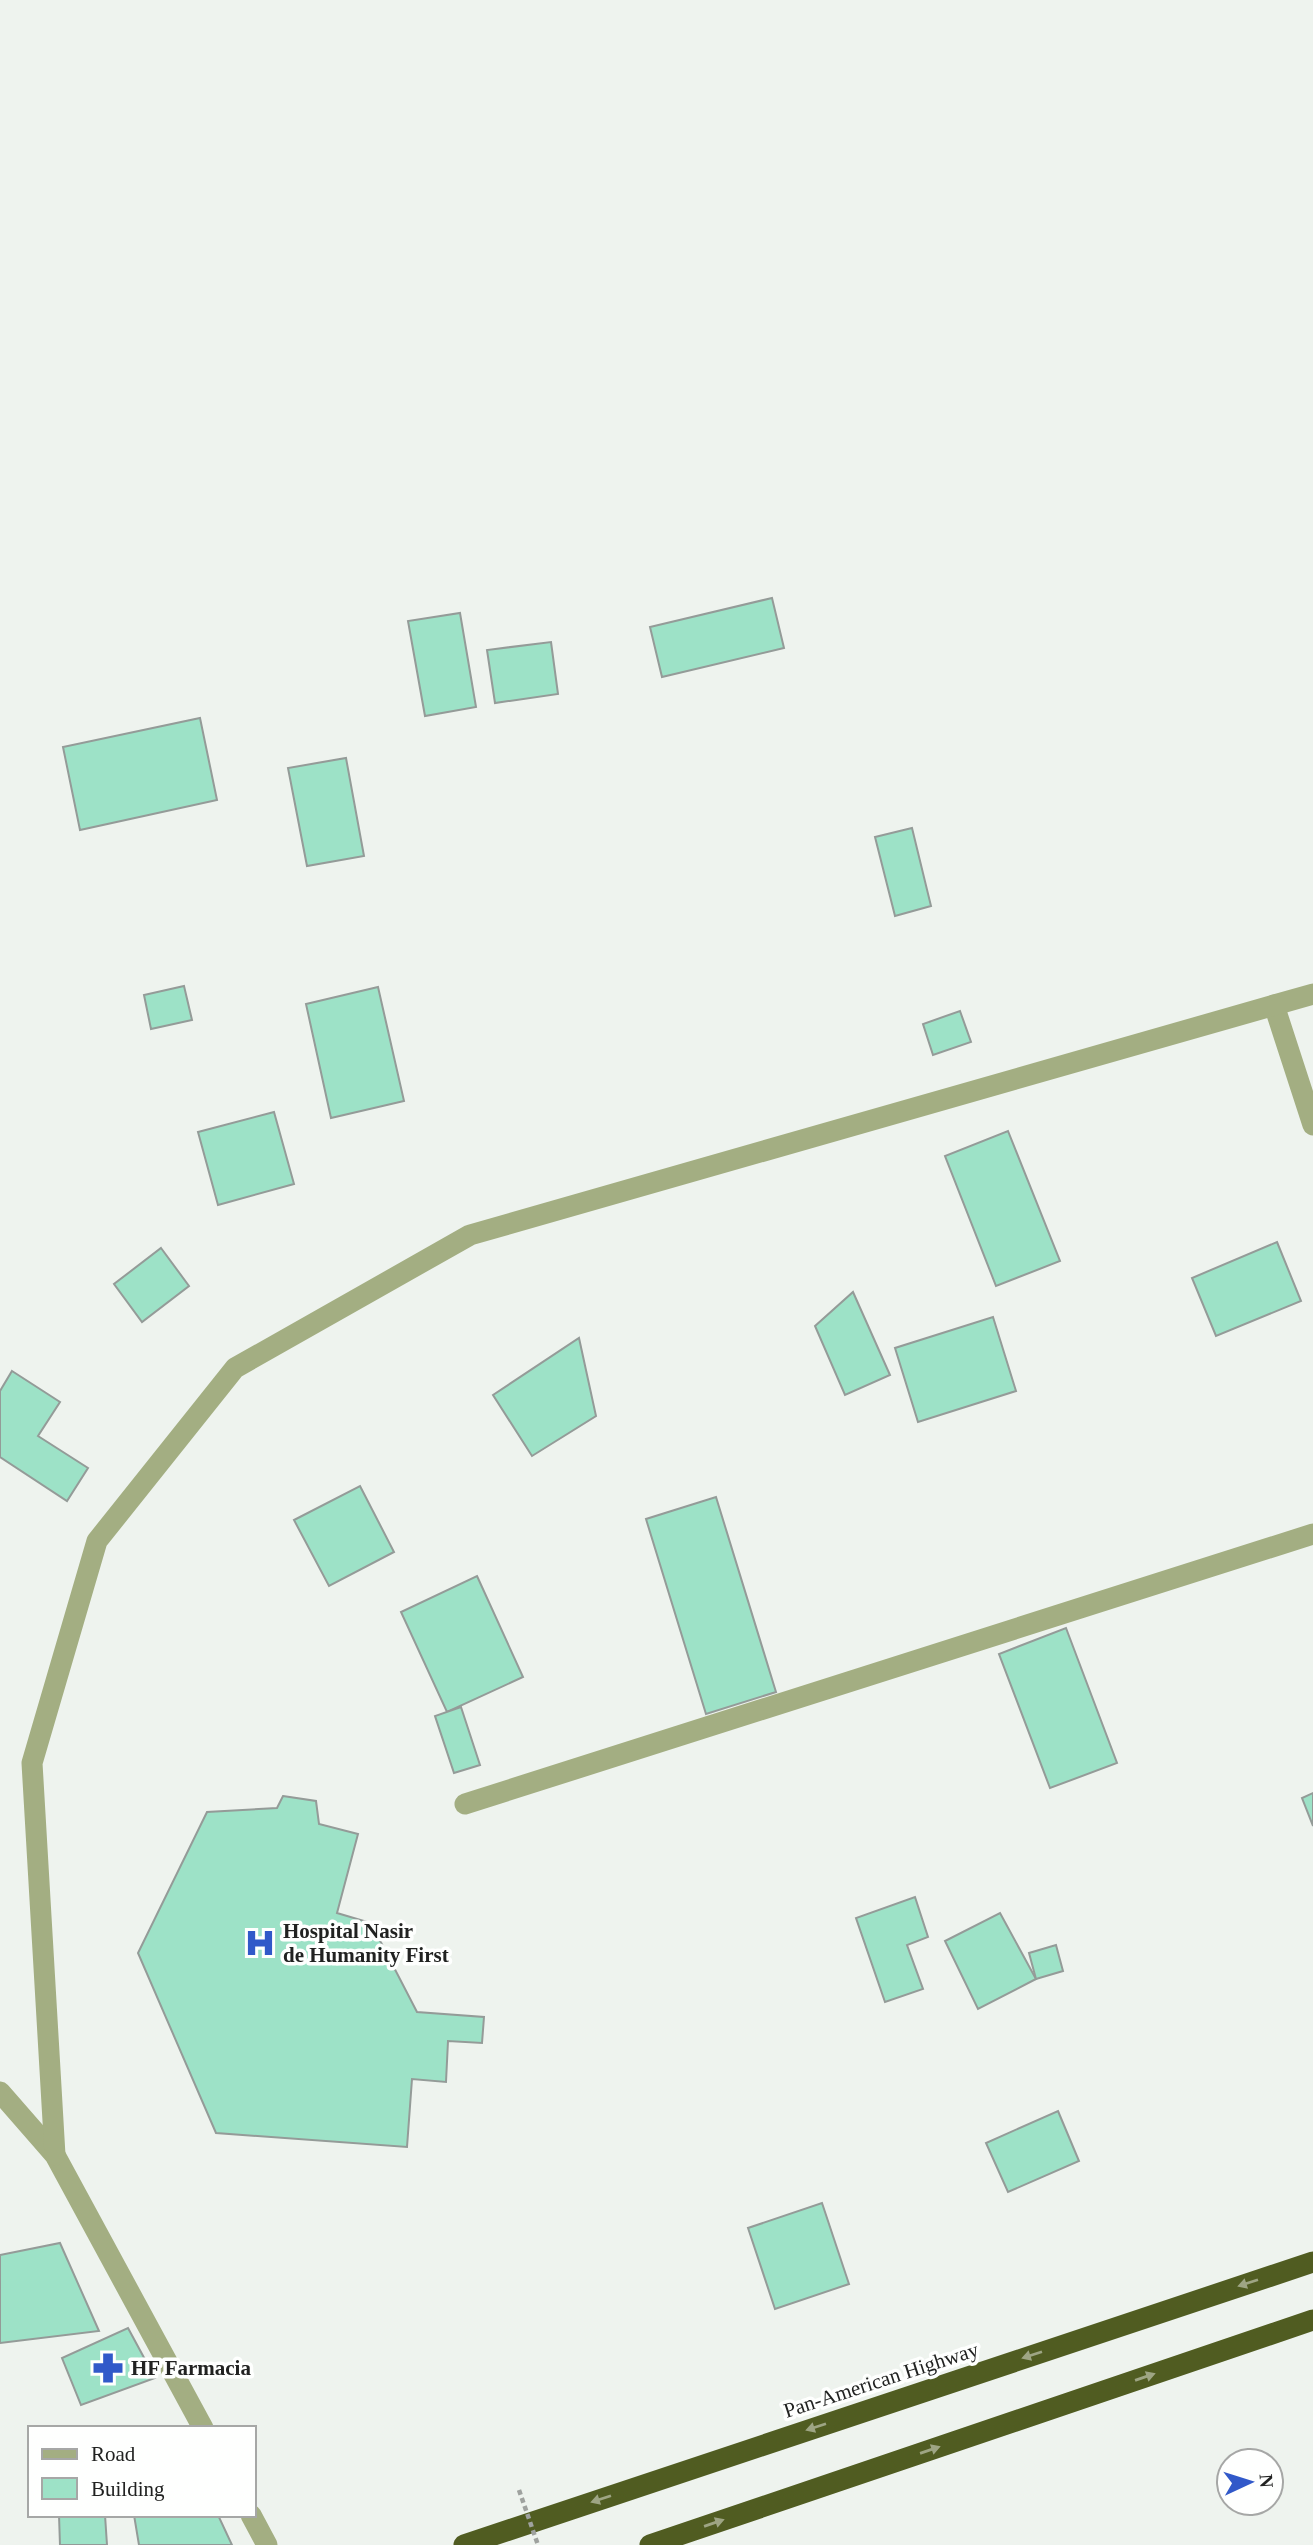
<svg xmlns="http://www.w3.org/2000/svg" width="1313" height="2545" font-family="'Times New Roman',serif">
	<rect width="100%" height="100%" fill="#eef3ee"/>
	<!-- building -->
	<g fill="#9de2c7" stroke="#949b98" stroke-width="2">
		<polygon points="772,598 784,648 662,677 650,627"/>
		<polygon points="460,613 476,707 425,716 408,621"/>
		<polygon points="551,642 558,694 495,703 487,650"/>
		<polygon points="200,718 217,800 80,830 63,747"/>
		<polygon points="346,758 364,856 307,866 288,768"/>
		<polygon points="912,828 931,906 895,916 875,837"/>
		<polygon points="184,986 192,1020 151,1029 144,995"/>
		<polygon points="378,987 404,1101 331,1118 306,1004"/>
		<polygon points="960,1011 971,1042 933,1055 923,1024"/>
		<polygon points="274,1112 294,1184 218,1205 198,1132"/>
		<polygon points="1008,1131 1060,1261 996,1286 945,1156"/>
		<polygon points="1277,1242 1301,1301 1216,1336 1192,1278"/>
		<polygon points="161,1248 189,1286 142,1322 114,1284"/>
		<polygon points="853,1292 890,1375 845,1395 815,1326"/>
		<polygon points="993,1317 1016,1391 918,1422 895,1348"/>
		<polygon points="579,1338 596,1416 532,1456 493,1395"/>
		<polygon points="12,1371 60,1402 38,1436 88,1468 67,1501 0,1457 0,1391"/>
		<polygon points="360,1486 394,1552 329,1586 294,1520"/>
		<polygon points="716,1497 776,1692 706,1714 646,1519"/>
		<polygon points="477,1576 523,1677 447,1712 401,1612"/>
		<polygon points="1066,1628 1117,1763 1050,1788 999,1654"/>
		<polygon points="461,1707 480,1765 454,1773 435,1716"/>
		<polygon points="1313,1793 1313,1826 1302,1798"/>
		<polygon points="283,1796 316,1801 319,1824 358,1834 337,1913 371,1923 417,2012 484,2017 482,2043 448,2041 446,2082 412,2079 407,2147 216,2133 138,1953 207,1812 277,1808"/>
		<polygon points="915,1897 928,1937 907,1945 923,1989 885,2002 856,1918"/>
		<polygon points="1000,1913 1036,1979 978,2009 945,1941"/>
		<polygon points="1056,1945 1063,1971 1036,1979 1029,1953"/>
		<polygon points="1058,2111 1079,2161 1008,2192 986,2143"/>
		<polygon points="822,2203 849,2284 775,2309 748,2228"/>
		<polygon points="60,2243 99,2331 0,2343 0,2255"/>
		<polygon points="128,2328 155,2378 81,2405 62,2358"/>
		<polygon points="59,2515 105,2515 107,2545 60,2545"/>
		<polygon points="134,2515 218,2515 232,2545 139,2545"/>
	</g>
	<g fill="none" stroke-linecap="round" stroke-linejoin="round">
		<!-- street -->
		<g stroke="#a3ae82" stroke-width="21">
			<polyline points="1274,1005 1313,1125"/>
			<polyline points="465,1804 1313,1534"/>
			<polyline points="0,2092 55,2155 203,2428"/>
			<polyline points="55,2155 32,1763 97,1541 235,1368 470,1235 1313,994"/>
			<polyline points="251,2515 267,2545"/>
		</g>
		<!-- highway -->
		<g stroke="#505c21" stroke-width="21">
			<polyline points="464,2545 1313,2262"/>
			<polyline points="650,2545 1313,2320"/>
		</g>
		<!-- path-bridge -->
		<polyline stroke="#9fa29f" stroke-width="4.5" stroke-dasharray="5 3.5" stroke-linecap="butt" points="519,2490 538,2545"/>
	</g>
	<!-- one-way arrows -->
	<defs><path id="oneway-solid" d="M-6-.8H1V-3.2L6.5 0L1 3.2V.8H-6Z" transform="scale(1.75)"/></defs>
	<g fill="#9ea584">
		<use href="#oneway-solid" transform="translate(1248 2283) rotate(162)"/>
		<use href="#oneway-solid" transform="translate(1032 2355) rotate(162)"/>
		<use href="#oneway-solid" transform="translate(1145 2377) rotate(-19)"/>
		<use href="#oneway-solid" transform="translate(816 2427) rotate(162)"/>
		<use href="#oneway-solid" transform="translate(930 2450) rotate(-19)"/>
		<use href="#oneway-solid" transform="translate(601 2499) rotate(162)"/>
		<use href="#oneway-solid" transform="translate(714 2523) rotate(-19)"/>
	</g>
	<!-- icons -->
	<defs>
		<g id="hospital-bare" transform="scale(2.415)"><path d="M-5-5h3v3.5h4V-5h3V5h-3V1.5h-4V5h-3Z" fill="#3159c9" stroke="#fefffe" stroke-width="2.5" paint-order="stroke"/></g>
		<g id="pharmacy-bare" transform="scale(2.415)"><path d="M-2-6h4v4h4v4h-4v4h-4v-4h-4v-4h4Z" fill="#3159c9" stroke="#fefffe" stroke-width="2.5" paint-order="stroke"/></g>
	</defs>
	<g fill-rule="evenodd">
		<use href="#hospital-bare" x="260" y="1943"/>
		<use href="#pharmacy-bare" x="108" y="2368"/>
	</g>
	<g text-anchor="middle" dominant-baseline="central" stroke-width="7" stroke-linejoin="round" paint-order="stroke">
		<!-- poi labels -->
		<g font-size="21" font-weight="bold" fill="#212221" stroke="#fefffe" text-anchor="start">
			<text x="283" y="1931">Hospital Nasir<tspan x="283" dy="24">de Humanity First</tspan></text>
			<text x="131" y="2368">HF Farmacia</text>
		</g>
		<!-- street labels -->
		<g font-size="21" fill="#212221" stroke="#fefffe">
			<text transform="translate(881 2380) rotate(-18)">Pan-American Highway</text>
		</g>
	</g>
	<!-- legend -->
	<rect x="28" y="2426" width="228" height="91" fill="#fefffe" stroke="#a6a7a6" stroke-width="2"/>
	<rect x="42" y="2449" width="35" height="10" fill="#a3ae82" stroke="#a6a7a6" stroke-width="2"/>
	<text x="91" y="2461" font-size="21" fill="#212221">Road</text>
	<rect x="42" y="2478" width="35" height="21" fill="#9de2c7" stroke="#a6a7a6" stroke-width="2"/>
	<text x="91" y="2496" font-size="21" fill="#212221">Building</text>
	<!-- north arrow -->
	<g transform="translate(1250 2482) rotate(86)"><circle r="33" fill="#fefffe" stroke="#a6a7a6" stroke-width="2"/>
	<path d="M0-5L12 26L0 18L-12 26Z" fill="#3159c9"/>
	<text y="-10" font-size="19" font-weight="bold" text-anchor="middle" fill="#212221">N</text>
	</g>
</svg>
